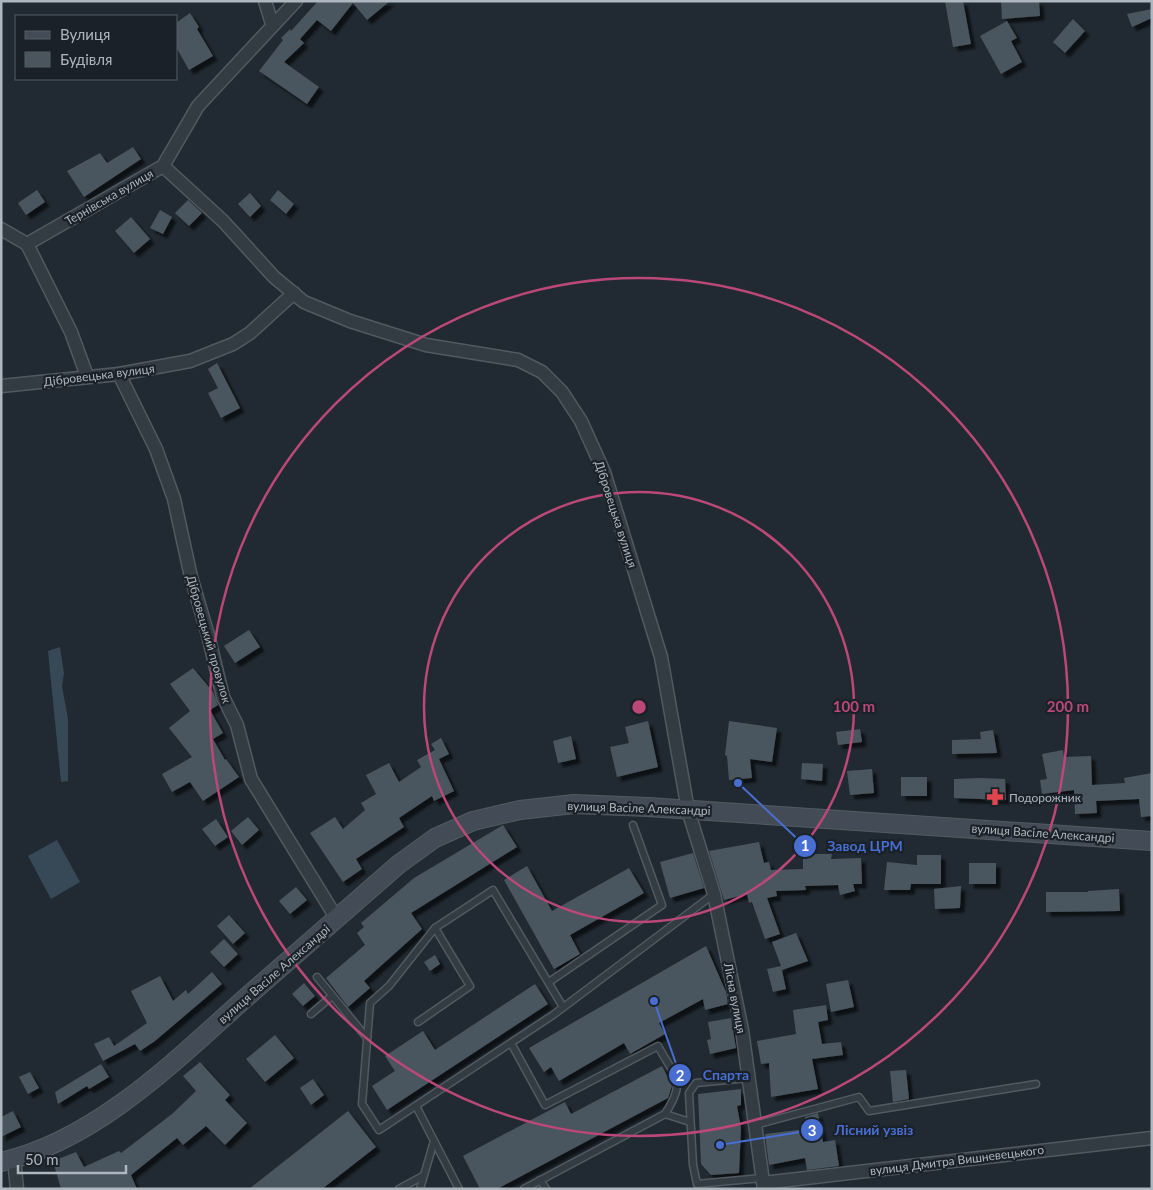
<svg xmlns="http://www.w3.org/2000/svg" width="1153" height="1190" font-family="Lato,sans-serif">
	<defs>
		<filter id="shadow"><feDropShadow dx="4.5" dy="4.5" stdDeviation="1" flood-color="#0009"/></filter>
	</defs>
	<rect width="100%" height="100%" fill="#212a32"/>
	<!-- water -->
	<g fill="#374857">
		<polygon points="60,647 64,673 62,686 68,719 68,781 61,782 48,651"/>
		<polygon points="57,840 80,882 51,899 28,856"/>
	</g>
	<!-- building -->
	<g fill="#4a555e" filter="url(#shadow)">
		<polygon points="318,1 390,1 367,20 353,3 331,31 317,20 300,39 304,43 284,62 319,87 307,104 259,71 283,40 281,38 290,29 291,31"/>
		<polygon points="945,1 963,1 971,44 953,47"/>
		<polygon points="1001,1 1039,1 1040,16 1002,19"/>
		<polygon points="1152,9 1152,18 1132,27 1127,14"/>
		<polygon points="190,13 199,27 197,29 213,56 189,70 176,47 176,23"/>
		<polygon points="1073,19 1085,31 1065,53 1053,42"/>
		<polygon points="1007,21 1017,38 1011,41 1022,62 1001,74 980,36"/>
		<polygon points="133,147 141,159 84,197 67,171 100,153 107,163"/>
		<polygon points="37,190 45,202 26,215 18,203"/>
		<polygon points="278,190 294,204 286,214 270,200"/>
		<polygon points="250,193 261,206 250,217 238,204"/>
		<polygon points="188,200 202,213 189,226 175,213"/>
		<polygon points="160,210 172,217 163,234 150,228"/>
		<polygon points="131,217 150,239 134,253 115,231"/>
		<polygon points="217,363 240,408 221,418 208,393 218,388 208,369"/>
		<polygon points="249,630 260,647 235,663 224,646"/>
		<polygon points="193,668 213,692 218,705 210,710 223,733 213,739 225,760 226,759 239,777 203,801 190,782 172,792 162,774 192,757 169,728 190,711 170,684"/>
		<polygon points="648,721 658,767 617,777 610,747 629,743 625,727"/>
		<polygon points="729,721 777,728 772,762 750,759 752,778 729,780 727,756 725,755"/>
		<polygon points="860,729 862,742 838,745 836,732"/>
		<polygon points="993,730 997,753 952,754 952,740 981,739 980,732"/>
		<polygon points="571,736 576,759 558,763 553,741"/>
		<polygon points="441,738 449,754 439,759 454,791 434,801 432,796 399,818 404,827 356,859 362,869 343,882 310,833 335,817 343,829 365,810 361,803 376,794 366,775 389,763 399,782 421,767 417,760 435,750 431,744"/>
		<polygon points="1063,750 1064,757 1091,756 1092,785 1125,783 1124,778 1152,773 1152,816 1141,817 1139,799 1096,801 1097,813 1075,814 1074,790 1042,794 1040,780 1047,779 1042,754"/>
		<polygon points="802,763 823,764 822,781 801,779"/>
		<polygon points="872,769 874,793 850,795 847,771"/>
		<rect x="901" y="777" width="26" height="19"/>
		<polygon points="980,778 1005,779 1006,800 954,798 954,779"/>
		<polygon points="248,817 259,830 242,845 231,831"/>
		<polygon points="216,819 228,837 215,846 202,829"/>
		<polygon points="503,825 517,847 411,913 422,929 364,981 370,988 348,1007 326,978 365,945 357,933 364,927 361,923 414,878"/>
		<polygon points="759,842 764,863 769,862 771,870 803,869 803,854 832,854 831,859 861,858 862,884 853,884 855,891 840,895 838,885 805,886 806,890 776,891 777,896 767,898 780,934 765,939 752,902 749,903 747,894 724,900 709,851"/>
		<polygon points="693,853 704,888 670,898 660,862"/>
		<polygon points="917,855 941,855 941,884 911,884 910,890 884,890 887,862 917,865"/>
		<rect x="969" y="863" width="27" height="21"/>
		<polygon points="527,866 552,911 629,868 644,893 570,935 580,954 554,969 504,880"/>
		<polygon points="961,886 960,908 935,909 934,889"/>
		<polygon points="296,887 307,900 290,914 279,901"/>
		<polygon points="1119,889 1120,911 1046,912 1046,892 1088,892 1088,891"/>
		<polygon points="229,915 245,933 233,944 217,926"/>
		<polygon points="796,933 808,961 782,970 781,966 786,989 773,992 767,969 781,966 772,942"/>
		<polygon points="224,939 238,954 224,967 210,952"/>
		<polygon points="706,946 726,992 728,1004 705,1010 703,999 659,1023 665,1034 630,1054 624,1043 559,1081 551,1067 544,1072 529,1048"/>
		<polygon points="435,955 440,964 430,971 424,962"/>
		<polygon points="212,972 222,984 155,1041 140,1051 135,1044 103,1061 94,1044 109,1037 114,1046 147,1023 131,991 160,976 173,1001 186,990 188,994"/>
		<polygon points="848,980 854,1007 831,1012 826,984"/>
		<polygon points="304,983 315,996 303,1006 292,994"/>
		<polygon points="535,984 548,1004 387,1110 372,1086 395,1071 385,1056 423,1031 435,1050"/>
		<polygon points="826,1005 828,1020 818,1022 822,1044 841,1042 843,1055 812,1059 818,1089 771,1097 769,1063 761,1064 757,1041 796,1034 793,1010"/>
		<polygon points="731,1018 736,1048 710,1054 707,1040 711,1039 708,1022"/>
		<polygon points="275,1035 294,1058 265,1082 246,1059"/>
		<polygon points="200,1062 230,1095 225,1100 247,1123 225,1145 206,1126 183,1145 177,1138 131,1175 137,1189 61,1189 53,1161 76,1152 84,1167 119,1151 121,1153 172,1114 196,1091 183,1076"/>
		<polygon points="101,1064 109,1077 89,1089 87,1086 58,1104 55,1092"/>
		<polygon points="662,1066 672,1086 668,1098 497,1189 480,1189 463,1156 565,1102 571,1114"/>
		<polygon points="906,1070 909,1099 893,1102 890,1071"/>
		<polygon points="30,1072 39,1088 28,1094 19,1077"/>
		<polygon points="313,1079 324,1095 311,1105 300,1088"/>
		<polygon points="741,1089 741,1105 737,1106 741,1128 739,1173 711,1175 701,1164 698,1094"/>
		<polygon points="13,1111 21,1127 1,1137 1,1117"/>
		<polygon points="348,1111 376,1147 322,1189 249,1189"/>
		<polygon points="818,1113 823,1142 835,1140 839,1166 807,1170 805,1158 769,1165 765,1134 806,1129 805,1117"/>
	</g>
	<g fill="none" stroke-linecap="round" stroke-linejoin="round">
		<!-- lane casing -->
		<g stroke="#525a61" stroke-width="9">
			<g id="lane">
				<polyline points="435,928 493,890 563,1007"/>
				<polyline points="317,977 367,1038"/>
				<polyline points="549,982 662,905 633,825"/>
				<polyline points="311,1014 332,996"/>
				<polyline points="418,1022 470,986 435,928 389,986 370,1003 362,1104 379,1130 553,1015 714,894"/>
				<path d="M511 1043 545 1105 658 1046C675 1078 687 1080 665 1114"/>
				<polyline points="749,1078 696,1083 689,1093 693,1165 697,1184 762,1178"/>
				<polyline points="416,1106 459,1189"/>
				<polyline points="755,1125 859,1097 869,1111 1036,1084"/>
				<polyline points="540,1180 546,1189"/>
				<polyline points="399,1189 423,1176"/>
				<polyline points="420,1189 434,1141"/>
				<polyline points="524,1189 665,1114 690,1122"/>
			</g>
		</g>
		<!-- street casing -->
		<g stroke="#525a61" stroke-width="15">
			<g id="street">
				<polyline points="265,1 272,24"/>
				<polyline points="163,166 223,221 274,277 304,302 350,321 426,345 518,360 542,372 562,392 581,421 604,472 661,657 688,810 714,894 742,1030 764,1189"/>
				<polyline points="1,229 27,244"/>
				<polyline points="27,244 163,166 198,106 296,1"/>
				<polyline points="27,244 71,332 87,376"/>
				<polyline points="119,374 156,449 174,499 191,577 208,635 223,697 237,725 251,779 337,919"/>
				<polyline points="1,386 119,374 190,361 233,344 250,333 294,293"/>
				<polyline points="14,1159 17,1189"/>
				<polyline points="763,1183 1152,1138"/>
			</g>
		</g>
		<!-- secondary casing -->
		<g stroke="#525a61" stroke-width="20">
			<path id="secondary" d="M1 1162C98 1140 179 1057 250 994 300 950 350 907 399 864L435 838 473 821 520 810 574 804 648 807 1152 841"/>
		</g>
		<!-- lane -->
		<use href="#lane" stroke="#343c43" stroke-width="6"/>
		<!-- street -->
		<use href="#street" stroke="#343c43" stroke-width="12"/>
		<!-- secondary -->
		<use href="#secondary" stroke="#434c56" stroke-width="18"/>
	</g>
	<!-- distance rings -->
	<g fill="none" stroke="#bc4879" stroke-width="2.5">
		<circle cx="639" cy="707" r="215"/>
		<circle cx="639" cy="707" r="429"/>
	</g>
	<!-- icons -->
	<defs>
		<g id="pharmacy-bare" transform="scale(1.35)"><path d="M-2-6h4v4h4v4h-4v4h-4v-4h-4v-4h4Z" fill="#e0444e" stroke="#1a2128" stroke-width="2.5" paint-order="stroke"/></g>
	</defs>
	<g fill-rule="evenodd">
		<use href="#pharmacy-bare" x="995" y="797"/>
	</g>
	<g text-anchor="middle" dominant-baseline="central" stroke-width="4.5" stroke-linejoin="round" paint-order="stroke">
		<!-- street labels -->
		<g font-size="12" fill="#aeb7c0" stroke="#1a2128">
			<text transform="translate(109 197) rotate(-30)">Тернівська вулиця</text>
			<text transform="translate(99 375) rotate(-7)">Дібровецька вулиця</text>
			<text transform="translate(616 514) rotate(72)">Дібровецька вулиця</text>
			<text transform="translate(209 639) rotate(74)">Дібровецький провулок</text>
			<text transform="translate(639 808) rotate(2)">вулиця Васіле Александрі</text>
			<text transform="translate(1043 833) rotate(4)">вулиця Васіле Александрі</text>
			<text transform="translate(274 974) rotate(-41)">вулиця Васіле Александрі</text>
			<text transform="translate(735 998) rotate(79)">Лісна вулиця</text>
			<text transform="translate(957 1160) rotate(-7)">вулиця Дмитра Вишневецького</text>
		</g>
		<!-- poi labels -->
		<g font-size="12" fill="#aeb7c0" stroke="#1a2128" text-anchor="start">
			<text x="1009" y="797">Подорожник</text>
		</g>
	</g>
	<circle cx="639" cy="707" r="8" fill="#bc4879" stroke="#1a2128" stroke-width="2.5"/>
	<g font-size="15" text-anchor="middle" font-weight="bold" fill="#bc4879" stroke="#1a2128" stroke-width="4.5" stroke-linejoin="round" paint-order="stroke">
		<text x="854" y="712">100 m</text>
		<text x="1068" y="712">200 m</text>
	</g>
	<!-- callouts -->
	<path fill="none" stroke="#486ed1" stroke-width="2" d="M738 783L805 846M654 1001L680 1075M720 1145L812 1130"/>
	<g fill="#486ed1" stroke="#1a2128" stroke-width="2">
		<circle cx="738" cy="783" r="5"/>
		<circle cx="654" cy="1001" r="5"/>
		<circle cx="720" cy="1145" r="5"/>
		<circle cx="805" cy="846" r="12"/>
		<circle cx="680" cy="1075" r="12"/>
		<circle cx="812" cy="1130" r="12"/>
	</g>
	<g font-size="15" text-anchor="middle" font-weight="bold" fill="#fff">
		<text x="805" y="851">1</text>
		<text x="680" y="1081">2</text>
		<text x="812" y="1136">3</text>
	</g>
	<g font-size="14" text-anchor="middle" font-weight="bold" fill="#486ed1" stroke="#1a2128" stroke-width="4.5" stroke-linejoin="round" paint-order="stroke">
		<text x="865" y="851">Завод ЦРМ</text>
		<text x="726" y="1080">Спарта</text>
		<text x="874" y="1135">Лісний узвіз</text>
	</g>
	<!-- border -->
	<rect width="1153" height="1190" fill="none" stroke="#aeb7c0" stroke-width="5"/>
	<!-- legend -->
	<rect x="15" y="15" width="162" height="65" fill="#1a2128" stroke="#555d65"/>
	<rect x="25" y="31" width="25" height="8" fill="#434c56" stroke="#555d65"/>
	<text x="60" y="40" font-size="15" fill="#aeb7c0">Вулиця</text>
	<rect x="25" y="52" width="25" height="15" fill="#4a555e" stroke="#555d65"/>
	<text x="60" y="65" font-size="15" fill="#aeb7c0">Будівля</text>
	<!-- scale -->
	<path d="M18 1165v8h108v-8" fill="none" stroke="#aeb7c0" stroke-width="2.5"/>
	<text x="25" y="1165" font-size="15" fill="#aeb7c0" stroke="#1a2128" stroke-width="4" paint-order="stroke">50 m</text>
</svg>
